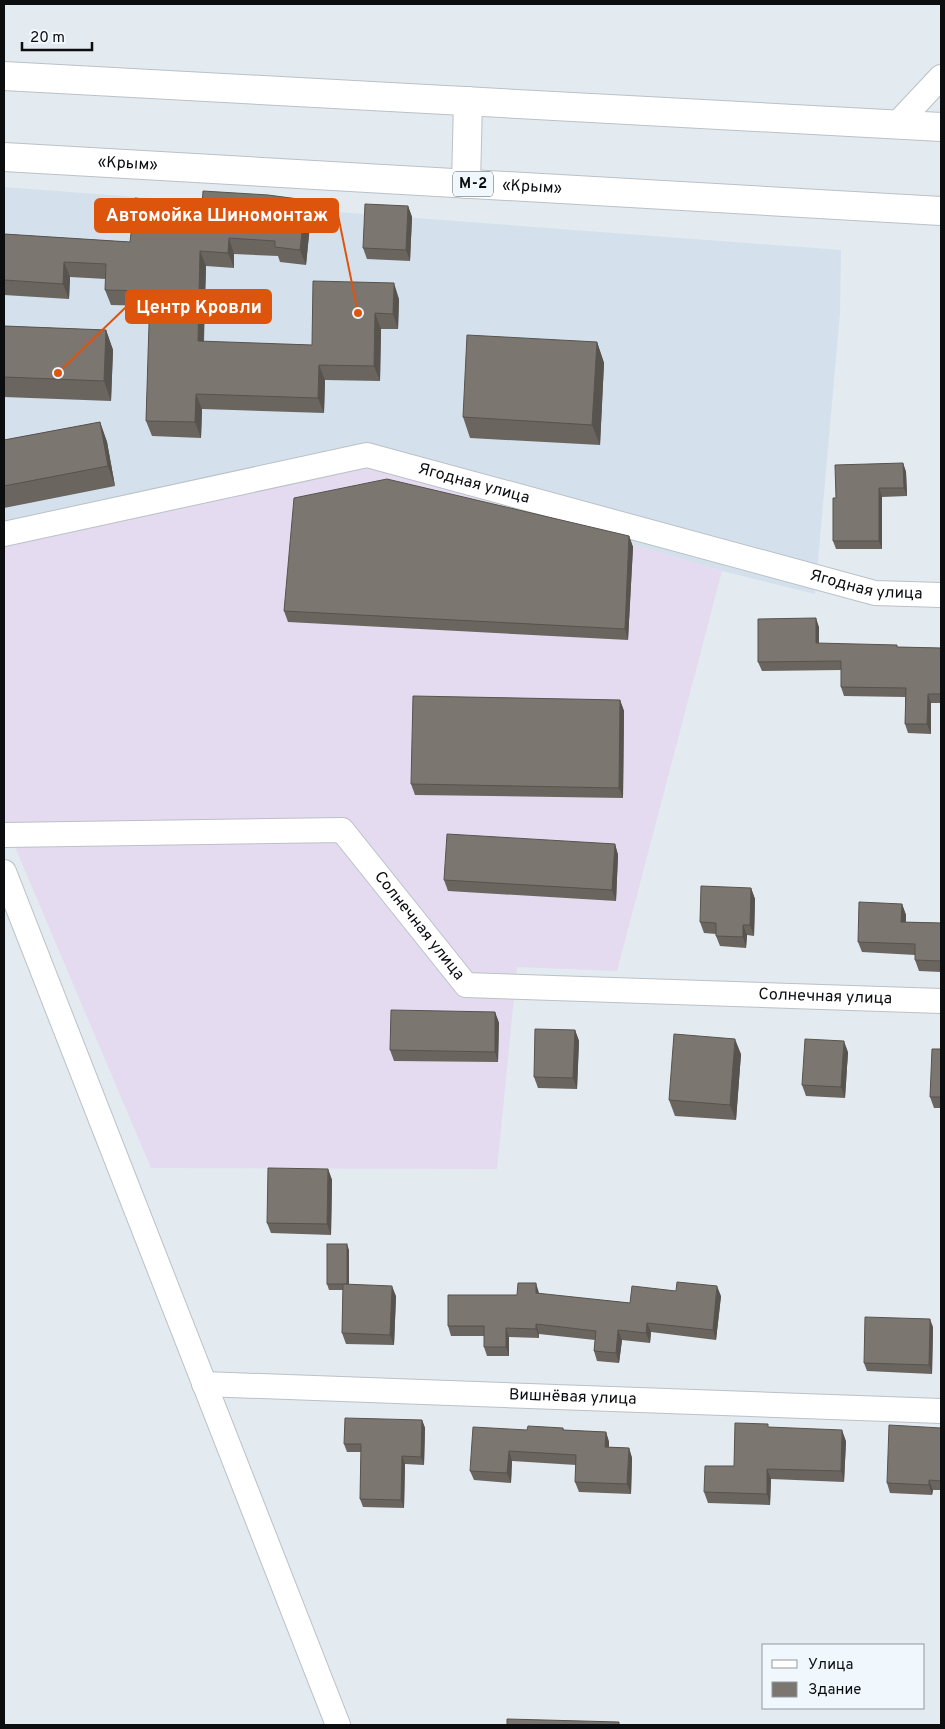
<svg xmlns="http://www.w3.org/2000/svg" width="945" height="1729" font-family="Overpass,sans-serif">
	<rect width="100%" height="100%" fill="#e3eaf0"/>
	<!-- built -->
	<polygon fill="#d4e1ed" points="4,187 841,250 840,313 815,594 722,571 373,467 4,545"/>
	<!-- industrial -->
	<polygon fill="#e4dbf0" points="373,467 722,571 617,971 517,967 497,1169 151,1168 4,821 4,545"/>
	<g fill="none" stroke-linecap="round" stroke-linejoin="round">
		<!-- minor casing -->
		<g stroke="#bac1c7" stroke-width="26">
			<g id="minor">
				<polyline points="897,124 941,77"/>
				<path id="s1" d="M4 534 367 455 875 593 941 595"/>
				<path id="s2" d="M4 835 342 830 466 985 941 1001"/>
				<polyline points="4,872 338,1725"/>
				<path id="s3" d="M204 1384 941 1411"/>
			</g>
		</g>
		<!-- major casing -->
		<g stroke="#bac1c7" stroke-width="30">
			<g id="major">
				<polyline points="4,76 941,127"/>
				<path id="s4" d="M4 157 941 211"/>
				<polyline points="466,184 468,101"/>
			</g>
		</g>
		<!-- minor -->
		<use href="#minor" stroke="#fff" stroke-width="24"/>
		<!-- major -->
		<use href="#major" stroke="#fff" stroke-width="28"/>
	</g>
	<!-- wall -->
	<g fill="#6b6560">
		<polygon points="202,206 311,215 306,265 280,262 278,256 234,254 234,268 206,266 204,342 312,345 399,299 398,329 381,329 380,381 325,380 324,413 202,409 201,438 152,436 146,421 150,306 111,305 105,290 106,279 70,277 69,299 4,295 4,234 130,242"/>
		<polygon points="408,206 412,217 410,261 367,259 363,248"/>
		<polygon points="4,326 106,330 113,350 111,401 4,397"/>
		<polygon points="597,342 604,363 600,445 470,438 463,417"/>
		<polygon points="100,422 107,442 115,486 4,508 4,440"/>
		<polygon points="903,463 906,472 907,496 882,497 882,549 836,549 833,541 836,498"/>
		<polygon points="629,536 633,547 628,640 288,622 284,611"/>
		<polygon points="819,627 819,644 897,647 941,648 941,703 931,703 931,734 908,733 905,724 905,697 844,696 841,687 841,670 762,671 758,662"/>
		<polygon points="620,700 624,711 623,798 415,795 411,784"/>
		<polygon points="615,844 618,855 616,901 448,891 444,880"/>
		<polygon points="751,888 755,899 754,936 747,935 746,948 720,946 716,936 716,934 704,933 700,922"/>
		<polygon points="902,904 906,915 906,922 941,923 941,972 919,971 915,960 915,955 862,952 858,942"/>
		<polygon points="495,1012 499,1023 498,1062 394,1061 390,1050"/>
		<polygon points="575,1030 579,1041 577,1089 538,1088 534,1077"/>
		<polygon points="941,1049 941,1108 934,1108 930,1097"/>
		<polygon points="848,1052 845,1098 806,1096 802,1085"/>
		<polygon points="741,1054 736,1120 675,1116 669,1100"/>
		<polygon points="328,1169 332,1180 331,1235 271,1233 267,1223"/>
		<polygon points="349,1250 349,1285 396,1296 394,1345 346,1344 342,1333 343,1290 329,1290 327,1284"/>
		<polygon points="539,1293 539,1294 630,1303 721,1296 716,1340 651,1332 650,1343 622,1340 619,1363 597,1361 594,1351 595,1340 539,1334 539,1338 509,1337 509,1356 487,1356 484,1347 484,1336 451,1336 448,1326 517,1295"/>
		<polygon points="933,1327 932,1374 867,1371 864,1363"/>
		<polygon points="422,1420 425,1428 424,1465 405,1464 404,1508 363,1507 360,1499 361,1452 347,1452 344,1444"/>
		<polygon points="769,1427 846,1441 844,1482 771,1479 770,1505 708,1503 704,1492 734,1466"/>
		<polygon points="563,1428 564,1430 606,1432 609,1442 609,1447 629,1448 632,1458 631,1494 579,1492 575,1482 576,1465 512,1461 511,1483 474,1480 470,1471 527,1430"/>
		<polygon points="941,1428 941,1490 933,1490 932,1495 890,1493 887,1483"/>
	</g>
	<!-- shaded-wall -->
	<g fill="#57534e">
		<polygon points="306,200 311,215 306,265 300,250"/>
		<polygon points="408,206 412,217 410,261 406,250"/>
		<polygon points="229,238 234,254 234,268 228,253"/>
		<polygon points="200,251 206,266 203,357 198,341"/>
		<polygon points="64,262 70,277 69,299 63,284"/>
		<polygon points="394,283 399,299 398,329 393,314"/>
		<polygon points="375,313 381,329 380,381 374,366"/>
		<polygon points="106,330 113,350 111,401 104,381"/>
		<polygon points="597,342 604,363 600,445 592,425"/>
		<polygon points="319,365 325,380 324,413 318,398"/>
		<polygon points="196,394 202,409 201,438 195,422"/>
		<polygon points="100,422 107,442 115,486 108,466"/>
		<polygon points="903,463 906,472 907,496 904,488"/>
		<polygon points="879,488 882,497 882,549 879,541"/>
		<polygon points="629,536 633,547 628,640 625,629"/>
		<polygon points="816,618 819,627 819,653 816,643"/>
		<polygon points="928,694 931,703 931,734 927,724"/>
		<polygon points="620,700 624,711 623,798 619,788"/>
		<polygon points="615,844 618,855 616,901 612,890"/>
		<polygon points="751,888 755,899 754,936 750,925"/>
		<polygon points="902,904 906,915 905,933 901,922"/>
		<polygon points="743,925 747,935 746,948 743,937"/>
		<polygon points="495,1012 499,1023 498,1062 495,1052"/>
		<polygon points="575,1030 579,1041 577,1089 573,1078"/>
		<polygon points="735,1039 741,1054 736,1120 730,1105"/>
		<polygon points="844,1041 848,1052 845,1098 841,1087"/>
		<polygon points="328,1169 332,1180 331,1235 327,1224"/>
		<polygon points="347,1244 349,1250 349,1290 347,1284"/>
		<polygon points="536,1283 539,1293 539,1303 536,1293"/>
		<polygon points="392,1286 396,1296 394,1345 390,1335"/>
		<polygon points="717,1286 721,1296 716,1340 713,1330"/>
		<polygon points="930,1319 933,1327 932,1374 929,1365"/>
		<polygon points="647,1323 651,1332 650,1343 646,1333"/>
		<polygon points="536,1324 539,1334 539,1338 536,1329"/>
		<polygon points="506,1328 509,1337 509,1356 506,1347"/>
		<polygon points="618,1330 622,1340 619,1363 616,1353"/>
		<polygon points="422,1420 425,1428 424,1465 421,1457"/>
		<polygon points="842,1430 846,1441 844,1482 841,1471"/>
		<polygon points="606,1432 609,1442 609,1457 605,1447"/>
		<polygon points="629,1448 632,1458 631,1494 627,1484"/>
		<polygon points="509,1451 512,1461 511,1483 507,1473"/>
		<polygon points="402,1456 405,1464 404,1508 401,1500"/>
		<polygon points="767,1469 771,1479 770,1505 767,1494"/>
		<polygon points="929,1480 933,1490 932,1495 929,1485"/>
	</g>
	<!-- building -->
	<g fill="#7c7670" stroke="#57534e">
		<polygon points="203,191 268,195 306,200 300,250 275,247 275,241 229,238 228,253 200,251 198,341 312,345 313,281 394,283 393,314 375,313 374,366 319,365 318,398 196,394 195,422 146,421 150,291 105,290 106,264 64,262 63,284 4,280 4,234 130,242 135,198 202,206"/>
		<polygon points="365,204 408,206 406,250 363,248"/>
		<polygon points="4,326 106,330 104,381 4,377"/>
		<polygon points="467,335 597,342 592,425 463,417"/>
		<polygon points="100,422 108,466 4,486 4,440"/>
		<polygon points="903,463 904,488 879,488 879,541 833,541 833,498 836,498 835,465"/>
		<polygon points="387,479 629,536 625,629 284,611 294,498"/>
		<polygon points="816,618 816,643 897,645 897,647 941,648 941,694 928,694 927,724 905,724 906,688 841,687 841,661 758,662 758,619"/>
		<polygon points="413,696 620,700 619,788 411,784"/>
		<polygon points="447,834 615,844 612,890 444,880"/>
		<polygon points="701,886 751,888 750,925 743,925 743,937 716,936 716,923 700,922"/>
		<polygon points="859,902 902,904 901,922 941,923 941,961 915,960 915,944 858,942"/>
		<polygon points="391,1010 495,1012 495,1052 390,1050"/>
		<polygon points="535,1029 575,1030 573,1078 534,1077"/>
		<polygon points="674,1034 735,1039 730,1105 669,1100"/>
		<polygon points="805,1039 844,1041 841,1087 802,1085"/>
		<polygon points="932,1049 941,1049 941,1097 930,1097"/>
		<polygon points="268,1168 328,1169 327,1224 267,1223"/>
		<rect x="327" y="1244" width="20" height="40"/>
		<polygon points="677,1282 717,1286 713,1330 647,1323 646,1333 618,1330 616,1353 594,1351 596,1331 536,1324 536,1329 506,1328 506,1347 484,1347 484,1326 448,1326 448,1295 517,1295 518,1283 536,1283 536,1293 630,1303 632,1286 676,1291"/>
		<polygon points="343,1284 392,1286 390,1335 342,1333"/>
		<polygon points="865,1317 930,1319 929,1365 864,1363"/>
		<polygon points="345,1418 422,1420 421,1457 402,1456 401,1500 360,1499 361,1444 344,1444"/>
		<polygon points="735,1423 768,1424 768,1427 842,1430 841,1471 767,1469 767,1494 704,1492 705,1466 734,1466"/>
		<polygon points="889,1425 941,1428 941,1481 929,1480 929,1485 887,1483"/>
		<polygon points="528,1426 563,1428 563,1430 606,1432 605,1447 629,1448 627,1484 575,1482 576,1455 509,1451 507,1473 470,1471 473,1427 527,1430"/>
		<polygon points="507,1719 619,1722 619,1725 507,1725"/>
	</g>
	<g text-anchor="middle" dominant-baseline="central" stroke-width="4.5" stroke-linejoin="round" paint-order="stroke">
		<!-- shield labels -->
		<rect fill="#f0f8fe" stroke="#505457" stroke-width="1" x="453" y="171.5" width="40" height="25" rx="4"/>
		<g font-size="15" font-weight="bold" fill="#0b0d0f">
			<text x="473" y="184">М-2</text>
		</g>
		<!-- street labels -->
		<g font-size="16" fill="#0b0d0f" stroke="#f0f8fe">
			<text stroke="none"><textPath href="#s4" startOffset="124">«Крым»</textPath></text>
			<text stroke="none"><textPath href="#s4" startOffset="529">«Крым»</textPath></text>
			<text stroke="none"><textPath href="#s1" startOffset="482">Ягодная улица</textPath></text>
			<text stroke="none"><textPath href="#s1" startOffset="888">Ягодная улица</textPath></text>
			<text stroke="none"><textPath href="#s2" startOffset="461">Солнечная улица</textPath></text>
			<text stroke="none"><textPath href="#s2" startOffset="896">Солнечная улица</textPath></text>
			<text stroke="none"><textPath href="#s3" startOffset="369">Вишнёвая улица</textPath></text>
		</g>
	</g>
	<!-- callouts -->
	<path fill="none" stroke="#dd550c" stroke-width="2" d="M358 313L338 215M58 373L126 307"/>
	<g fill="#dd550c" stroke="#f0f8fe" stroke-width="2">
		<circle cx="358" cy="313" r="5"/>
		<circle cx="58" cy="373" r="5"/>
	</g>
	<g fill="#dd550c" stroke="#dd550c" stroke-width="2">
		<rect x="95" y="199" width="243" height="33" rx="5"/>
		<rect x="126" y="290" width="145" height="33" rx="5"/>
	</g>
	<g font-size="18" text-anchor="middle" font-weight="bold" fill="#fff">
		<text x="217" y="221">Автомойка Шиномонтаж</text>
		<text x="199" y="313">Центр Кровли</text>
	</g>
	<!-- border -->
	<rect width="945" height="1729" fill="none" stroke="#0b0d0f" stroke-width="10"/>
	<!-- legend -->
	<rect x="762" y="1644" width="162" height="65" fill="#f0f8fe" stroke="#949a9e"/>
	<rect x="772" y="1660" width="25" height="8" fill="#ffffff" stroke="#949a9e"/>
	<text x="808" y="1669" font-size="15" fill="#0b0d0f">Улица</text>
	<rect x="772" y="1682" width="25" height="15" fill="#7c7670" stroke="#949a9e"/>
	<text x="808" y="1694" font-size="15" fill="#0b0d0f">Здание</text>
	<!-- scale -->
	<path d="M22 42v8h70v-8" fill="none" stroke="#0b0d0f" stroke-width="2.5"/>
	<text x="30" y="42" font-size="15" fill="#0b0d0f" stroke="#f0f8fe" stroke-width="4" paint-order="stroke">20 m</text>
</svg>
